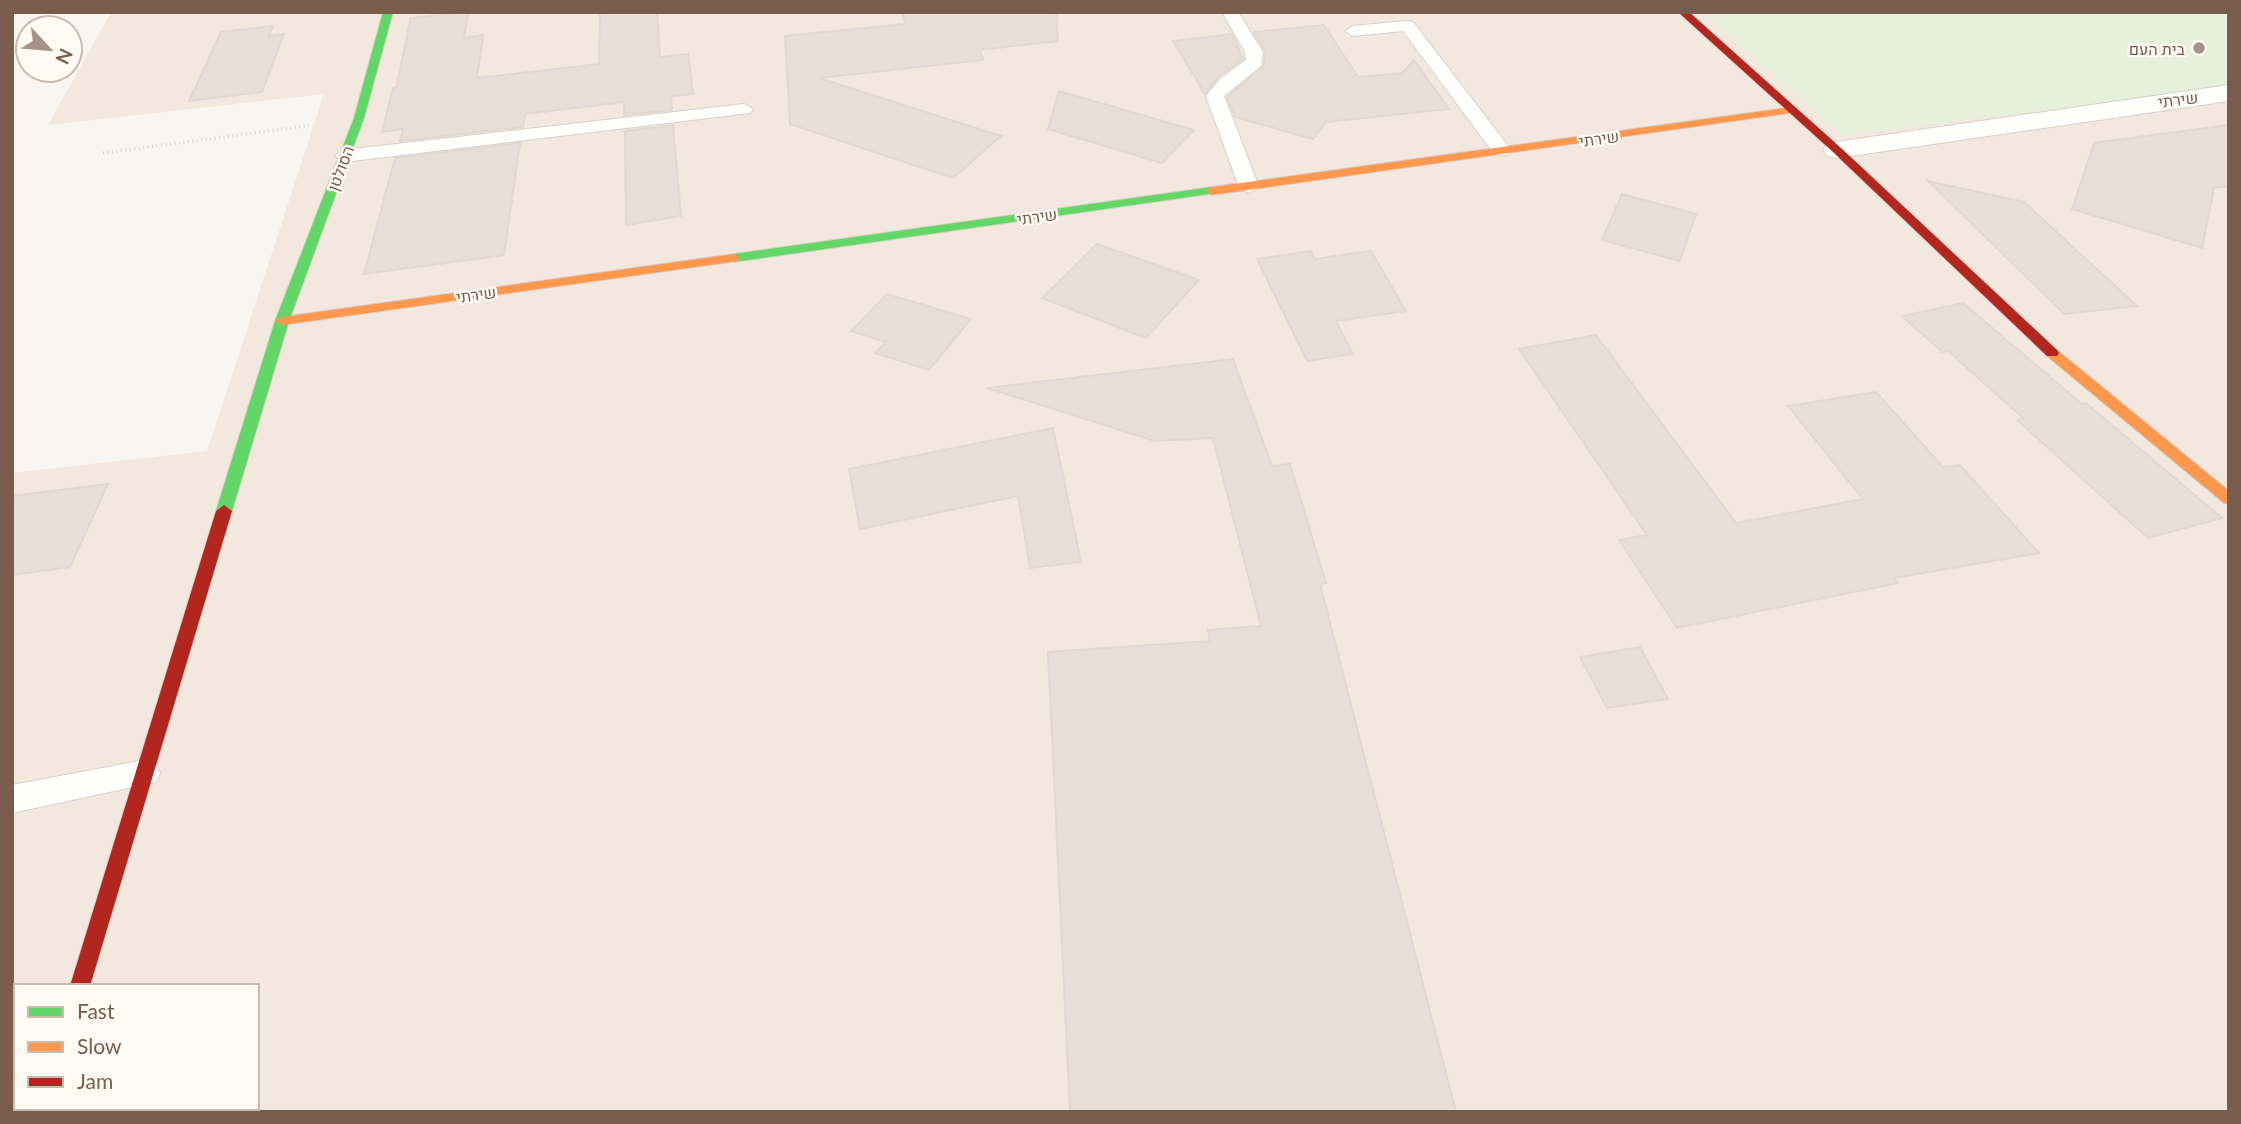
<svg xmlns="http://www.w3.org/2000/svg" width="2241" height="1124" font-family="Lato,Heebo,sans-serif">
	<rect width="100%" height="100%" fill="#f9f5f0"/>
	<!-- residential -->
	<path fill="#f2e8de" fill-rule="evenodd" d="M111 12H2229V1112H12V473L207 451 324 94 48 125ZM16 986H257V1108H16Z"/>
	<!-- green -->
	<polygon fill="#e7f0db" points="1733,12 2229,12 2229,88 1842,135 1706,15"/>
	<!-- building -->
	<g fill="#e6ded7" stroke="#e2d8d2" stroke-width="2">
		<polygon points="468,12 464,38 483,35 477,78 599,64 600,12 657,12 660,57 688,54 693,94 671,96 672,110 624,115 624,102 525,114 523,127 400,141 403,129 382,132 393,88 396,88 411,18"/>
		<polygon points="902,12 1056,12 1058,41 980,50 983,60 819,78 1001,136 953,178 790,124 785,36 905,24"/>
		<polygon points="1324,25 1358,77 1402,73 1414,60 1449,109 1326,122 1313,139 1235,117 1227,97 1264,66 1265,51 1254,32"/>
		<polygon points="273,26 269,36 284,34 262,92 189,101 221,32"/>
		<polygon points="1232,34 1243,59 1218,77 1205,94 1173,41"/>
		<polygon points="1059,91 1194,130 1162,163 1048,129"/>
		<polygon points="673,125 681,216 626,225 625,131"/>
		<polygon points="2229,125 2229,186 2214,188 2202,248 2072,209 2094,143"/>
		<polygon points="520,143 504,255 364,274 395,158"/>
		<polygon points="1928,181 2024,202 2137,306 2064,314"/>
		<polygon points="1622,194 1696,214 1680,261 1602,240"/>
		<polygon points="1097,244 1199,280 1146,338 1042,298"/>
		<polygon points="1311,251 1315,259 1371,251 1406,311 1336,321 1353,354 1307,361 1257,259"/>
		<polygon points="887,294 971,319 929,370 875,353 886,342 851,331"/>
		<polygon points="1963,303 2082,404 2086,403 2222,518 2148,538 2017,420 2023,418 1948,351 1942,352 1902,316"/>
		<polygon points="1596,335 1736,523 1863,499 1788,406 1876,392 1943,467 1960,465 2039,553 1894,578 1898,583 1677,628 1619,540 1647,535 1519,349"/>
		<polygon points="1233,359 1272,466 1290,464 1326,583 1320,584 1456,1112 1070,1112 1048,652 1210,641 1208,630 1261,626 1213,438 1155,441 987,388"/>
		<polygon points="1053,428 1081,562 1030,568 1018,496 860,529 849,469"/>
		<polygon points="108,484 70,567 12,575 12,496"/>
		<polygon points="1640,647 1668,699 1607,708 1580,657"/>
	</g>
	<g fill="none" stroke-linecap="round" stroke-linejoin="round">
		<!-- lane casing -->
		<g stroke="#d7d1cb" stroke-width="2">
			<g id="lane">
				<polygon points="1222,12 1238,12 1263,52 1261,66 1224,96 1259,187 1249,193 1239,187 1206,96 1220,79 1246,60 1245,52"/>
				<polygon points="1407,21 1413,22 1509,147 1511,151 1509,155 1495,155 1403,31 1353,36 1345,31 1353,26"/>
				<polygon points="744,104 753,109 750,113 344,162 335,156 344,150"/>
				<polygon points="145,760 156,764 160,773 156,782 12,813 12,785"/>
			</g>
		</g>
		<!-- street casing -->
		<g stroke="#d7d1cb" stroke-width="2">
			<polygon id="street" points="2229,85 2229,101 1837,158 1827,156 1823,150 1827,144 1837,142"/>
		</g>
		<!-- fast casing -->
		<g stroke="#d9d2cb" stroke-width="2">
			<g id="fast">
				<polygon points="383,12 393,12 364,118 289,321 232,511 229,515 219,515 216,511 275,321 354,118"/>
				<polygon points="1212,187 1216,189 1216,193 734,262 728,258 734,254"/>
				<polygon points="32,1108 54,1108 53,1112 31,1112"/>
			</g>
		</g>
		<!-- slow casing -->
		<g stroke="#d9d2cb" stroke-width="2">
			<g id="slow">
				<polygon points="1793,107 1798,110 1797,112 1212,195 1206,191 1212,187"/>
				<polygon points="734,254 740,258 738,261 282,325 275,321 282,317"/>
				<polygon points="2052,349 2057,350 2229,491 2229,504 2224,503 2047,356 2045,353"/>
			</g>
		</g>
		<!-- jam casing -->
		<g stroke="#d9d2cb" stroke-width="2">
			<g id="jam">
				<polygon points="1678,12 1689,12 1841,148 2057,350 2059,353 2057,356 2047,356 1833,152"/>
				<polygon points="224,505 232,511 90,986 70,986 216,511"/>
			</g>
		</g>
		<!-- path -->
		<polyline stroke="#dcd5d0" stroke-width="3.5" stroke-dasharray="1 3.5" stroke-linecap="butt" points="103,153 313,125"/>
		<!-- lane -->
		<use href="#lane" fill="#fefefd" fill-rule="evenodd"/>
		<!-- street -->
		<use href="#street" fill="#fefefd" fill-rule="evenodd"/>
		<!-- fast -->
		<use href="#fast" fill="#63d668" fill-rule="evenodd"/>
		<!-- slow -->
		<use href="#slow" fill="#ff974d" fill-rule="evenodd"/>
		<!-- jam -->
		<use href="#jam" fill="#b3261e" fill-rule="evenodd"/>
	</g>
	<!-- markers -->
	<circle fill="#a69286" stroke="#fffaf3" stroke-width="2.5" cx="2199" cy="48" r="7"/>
	<g text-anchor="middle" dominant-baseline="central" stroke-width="5" stroke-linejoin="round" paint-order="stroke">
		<!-- far-poi labels -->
		<g font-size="16" fill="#7a5c4d" stroke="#fffaf3" text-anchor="end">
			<text x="2185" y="48">בית העם</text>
		</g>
		<!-- far-street labels -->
		<g font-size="16" fill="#7a5c4d" stroke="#fffaf3">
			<text transform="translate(2178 99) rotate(-7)">שירתי</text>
			<text transform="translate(1599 138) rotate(-8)">שירתי</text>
			<text transform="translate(340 168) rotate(-69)">הסולטן</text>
			<text transform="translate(1037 216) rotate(-8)">שירתי</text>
			<text transform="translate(476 294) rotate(-8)">שירתי</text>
		</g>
	</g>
	<!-- border -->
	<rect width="2241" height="1124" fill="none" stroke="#7a5c4d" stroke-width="28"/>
	<!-- legend -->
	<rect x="14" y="984" width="245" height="126" fill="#fffaf3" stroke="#cabbb1" stroke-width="2"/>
	<rect x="28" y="1007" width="35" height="10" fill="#63d668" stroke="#cabbb1" stroke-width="2"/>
	<text x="77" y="1019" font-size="21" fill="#7a5c4d">Fast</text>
	<rect x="28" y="1042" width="35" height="10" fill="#ff974d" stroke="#cabbb1" stroke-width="2"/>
	<text x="77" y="1054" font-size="21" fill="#7a5c4d">Slow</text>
	<rect x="28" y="1077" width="35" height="10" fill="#b3261e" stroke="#cabbb1" stroke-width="2"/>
	<text x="77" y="1089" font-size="21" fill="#7a5c4d">Jam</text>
	<!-- north arrow -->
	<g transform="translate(49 49) rotate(116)"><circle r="33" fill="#fffaf3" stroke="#cabbb1" stroke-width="2"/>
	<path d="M0-5L12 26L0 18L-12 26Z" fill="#a69286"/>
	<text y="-10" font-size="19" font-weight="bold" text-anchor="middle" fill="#7a5c4d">N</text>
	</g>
</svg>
